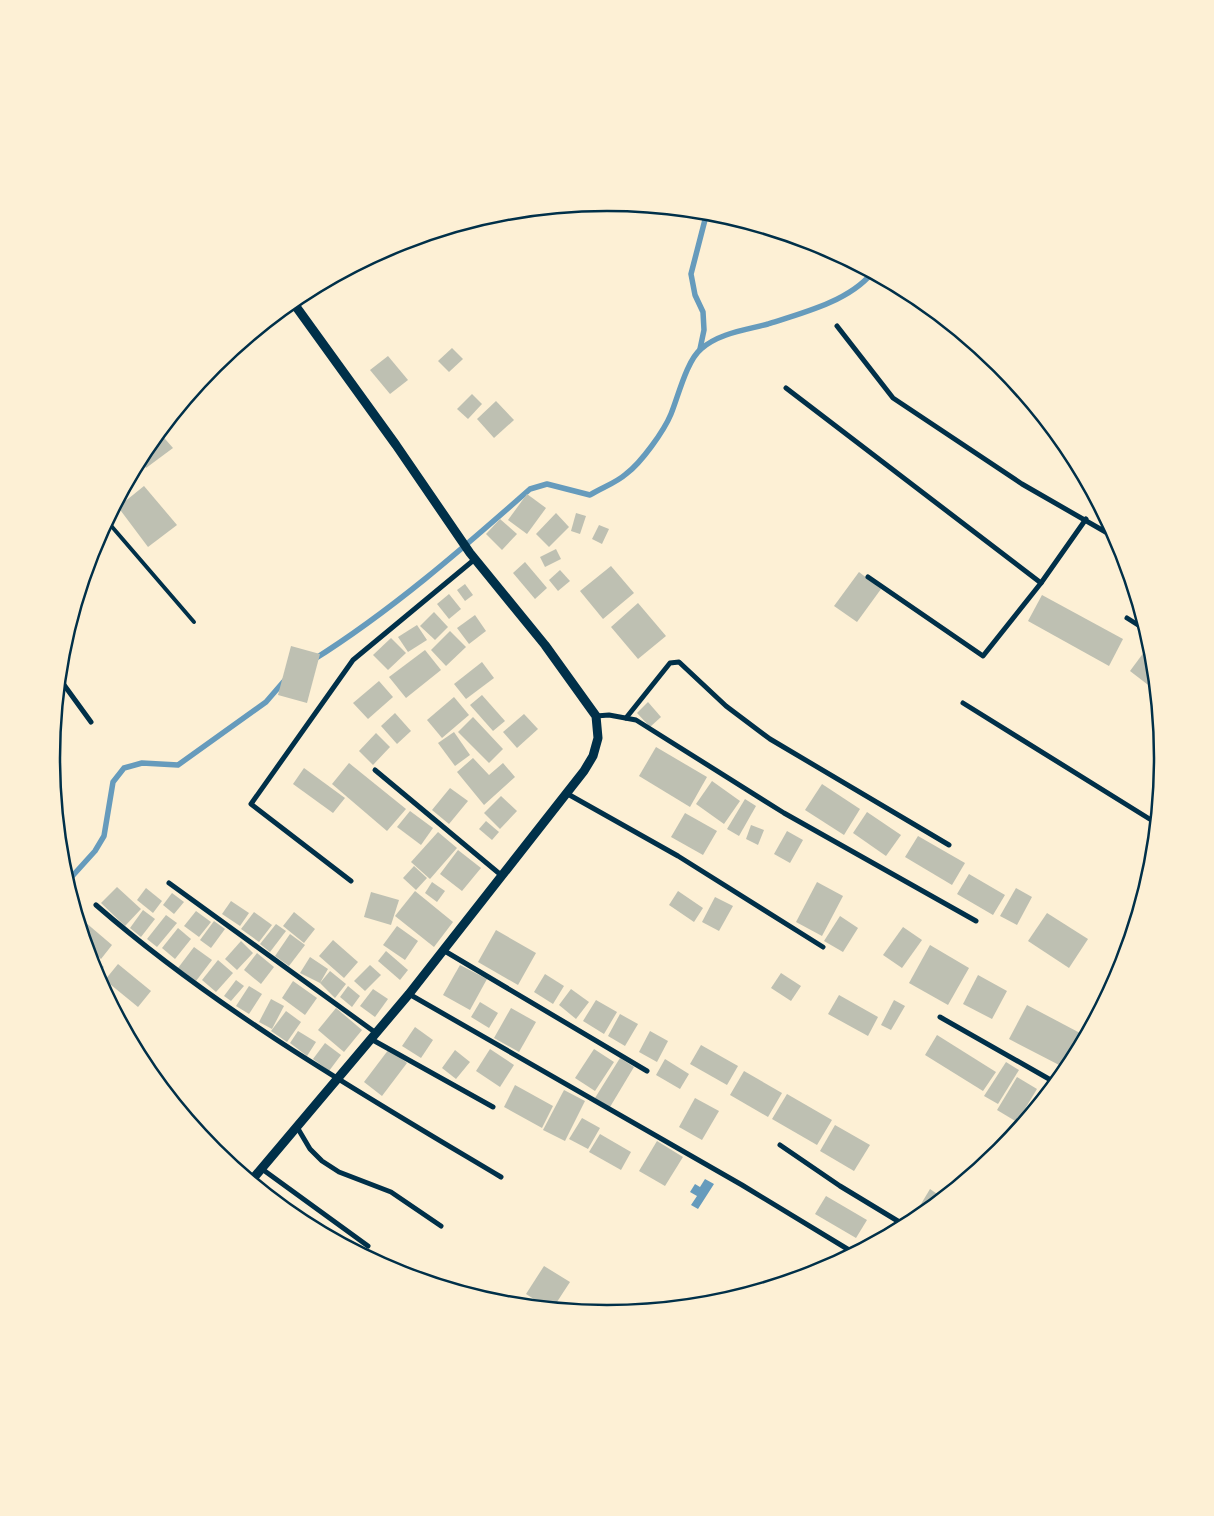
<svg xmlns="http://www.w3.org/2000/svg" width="1214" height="1516" font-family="'Space Grotesk',sans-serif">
	<rect width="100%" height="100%" fill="#fdf0d5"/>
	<!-- water -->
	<polygon fill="#669bbc" points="705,1179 714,1184 698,1209 691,1205 697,1196 690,1192 695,1184 700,1187"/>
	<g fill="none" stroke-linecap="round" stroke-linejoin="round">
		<!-- stream -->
		<g stroke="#669bbc" stroke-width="5.5">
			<polyline points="700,349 704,330 703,312 695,295 691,274 707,212"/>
			<path d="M313 660C391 611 461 550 530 489L547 484 590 495C601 488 616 483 626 474 641 463 664 431 671 414 678 397 687 360 701 349 719 333 746 330 768 324 803 313 849 301 872 273"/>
			<polyline points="67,882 95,851 104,836 113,782 124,768 142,763 178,765 266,702 285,680"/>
		</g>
	</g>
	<!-- building -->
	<g fill="#bec0b2">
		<polygon points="452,348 463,359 449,372 438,361"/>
		<polygon points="388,356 408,380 390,394 370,370"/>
		<polygon points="472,394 482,404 468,419 457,409"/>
		<polygon points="496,401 514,420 494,438 477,419"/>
		<polygon points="159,432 173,448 146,468 140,459"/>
		<polygon points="144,486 177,525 148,547 118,507"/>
		<polygon points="527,494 546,508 527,534 508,520"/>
		<polygon points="556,513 569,527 549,547 536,534"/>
		<polygon points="576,513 586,516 580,534 571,531"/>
		<polygon points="500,519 517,534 502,550 486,534"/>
		<polygon points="599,525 609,529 602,544 592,539"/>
		<polygon points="104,526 109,532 98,540 97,539"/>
		<polygon points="556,549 561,559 545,567 540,557"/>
		<polygon points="525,562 547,588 535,599 513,573"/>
		<polygon points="611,566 634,593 603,619 580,591"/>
		<polygon points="560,570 570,581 558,591 549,580"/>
		<polygon points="859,572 881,589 857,622 834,606"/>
		<polygon points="465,584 473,595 465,601 457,590"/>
		<polygon points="449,594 461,609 449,619 437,604"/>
		<polygon points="1042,595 1123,639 1109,666 1028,621"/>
		<polygon points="638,603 666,636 638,659 611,627"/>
		<polygon points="434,612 448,627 435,640 420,626"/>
		<polygon points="475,615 486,631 469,644 457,628"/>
		<polygon points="417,625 427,640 408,652 398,637"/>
		<polygon points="450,631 466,647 446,666 431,650"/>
		<polygon points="391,638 406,653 388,670 373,655"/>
		<polygon points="1150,644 1152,650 1156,691 1130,671"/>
		<polygon points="291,646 320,654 307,703 278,695"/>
		<polygon points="425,650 441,670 406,698 389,677"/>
		<polygon points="482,662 494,678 466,699 454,684"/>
		<polygon points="379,681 393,697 368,719 353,703"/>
		<polygon points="482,695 505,721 493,731 470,705"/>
		<polygon points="454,697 469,715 442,738 427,720"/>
		<polygon points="648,702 661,717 650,727 637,713"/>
		<polygon points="395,713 411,731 397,744 381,726"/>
		<polygon points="524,714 538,729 517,748 503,732"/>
		<polygon points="473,717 503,749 489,763 458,732"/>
		<polygon points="454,732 470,755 455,766 438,743"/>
		<polygon points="376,733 390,747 373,765 359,751"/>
		<polygon points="656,747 707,777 690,807 639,776"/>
		<polygon points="473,758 489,775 503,763 515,777 484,805 457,772"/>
		<polygon points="349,763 406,809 387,831 332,784"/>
		<polygon points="304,768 345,798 333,813 293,784"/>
		<polygon points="712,781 740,801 724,824 696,804"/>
		<polygon points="822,784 860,809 844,835 805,810"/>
		<polygon points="450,788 468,801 449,824 432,810"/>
		<polygon points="501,796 517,811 500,829 484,813"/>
		<polygon points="745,799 756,806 739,836 727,829"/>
		<polygon points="410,811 433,828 421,845 397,827"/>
		<polygon points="867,812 901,835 886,856 853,833"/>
		<polygon points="685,813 717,831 703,855 671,837"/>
		<polygon points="486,821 499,832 492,840 479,829"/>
		<polygon points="751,825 764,830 758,845 746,839"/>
		<polygon points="787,831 803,840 790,863 774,854"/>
		<polygon points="438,832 457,848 430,879 411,862"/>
		<polygon points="918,836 965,863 952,885 905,857"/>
		<polygon points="458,850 481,868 462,891 440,874"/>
		<polygon points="414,866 427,878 416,890 403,878"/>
		<polygon points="969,874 1005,895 993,915 957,894"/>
		<polygon points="432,882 445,891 437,902 425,893"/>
		<polygon points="817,882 843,896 822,936 796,922"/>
		<polygon points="117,887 141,909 125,926 101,903"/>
		<polygon points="146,888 162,901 153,913 137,900"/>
		<polygon points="1016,888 1032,897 1017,925 1000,916"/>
		<polygon points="415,891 453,922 434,947 395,916"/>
		<polygon points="678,891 703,908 694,922 669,905"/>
		<polygon points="371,892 399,900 391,925 364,917"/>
		<polygon points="172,893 184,902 174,914 163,905"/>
		<polygon points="715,897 733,906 719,931 702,922"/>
		<polygon points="231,901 249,913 240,926 222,914"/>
		<polygon points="143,910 155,919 141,937 130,928"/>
		<polygon points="196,911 211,922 199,937 184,926"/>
		<polygon points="254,912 272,925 259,942 241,929"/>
		<polygon points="294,912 315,929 304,943 283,926"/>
		<polygon points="1047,913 1088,939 1069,968 1028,941"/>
		<polygon points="166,915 177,923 157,947 147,939"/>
		<polygon points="840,916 858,928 843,952 824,941"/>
		<polygon points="214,921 225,929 211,948 200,940"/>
		<polygon points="85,922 112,945 101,959 86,945 80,927"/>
		<polygon points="276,924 286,931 270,952 260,944"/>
		<polygon points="397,926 418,941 405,960 383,945"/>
		<polygon points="903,927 922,940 902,968 883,955"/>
		<polygon points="178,928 191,939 175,959 162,948"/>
		<polygon points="496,930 536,953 518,985 478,962"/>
		<polygon points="290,934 305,945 289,966 275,956"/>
		<polygon points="333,940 358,962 344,978 319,956"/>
		<polygon points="241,941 253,953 237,970 225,959"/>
		<polygon points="930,945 969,968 948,1005 909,983"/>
		<polygon points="194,947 212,960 196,981 178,968"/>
		<polygon points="1127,948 1120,971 1107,995 1101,991"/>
		<polygon points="386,951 408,970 400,980 378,961"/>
		<polygon points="257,953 274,967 261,984 244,970"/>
		<polygon points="90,955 104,967 98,974 93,970"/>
		<polygon points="310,957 328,969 320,983 330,971 346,984 335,998 320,983 300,973"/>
		<polygon points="218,960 233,973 216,992 202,980"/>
		<polygon points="118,964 151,991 138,1007 105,980"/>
		<polygon points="370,965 381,975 365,991 354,981"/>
		<polygon points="460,965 487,979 470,1010 443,995"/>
		<polygon points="781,973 801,986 791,1001 771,988"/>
		<polygon points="545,974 564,986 553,1004 534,992"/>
		<polygon points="978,975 1007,991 992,1019 963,1004"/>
		<polygon points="236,980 244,986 231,1001 224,996"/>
		<polygon points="293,981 317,998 305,1015 282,998"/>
		<polygon points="249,986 262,994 249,1014 236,1006"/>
		<polygon points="348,986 360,996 352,1007 340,997"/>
		<polygon points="373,989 388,999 375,1017 360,1006"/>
		<polygon points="571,989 589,1002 576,1019 559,1005"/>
		<polygon points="839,995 878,1017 868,1036 828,1014"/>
		<polygon points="271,999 284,1006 272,1029 259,1022"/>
		<polygon points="596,1000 617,1012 604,1034 583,1021"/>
		<polygon points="894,1000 905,1006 891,1030 881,1025"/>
		<polygon points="480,1002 498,1013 489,1028 471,1017"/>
		<polygon points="1027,1005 1080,1033 1063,1067 1009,1039"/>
		<polygon points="336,1008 362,1030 344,1052 318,1030"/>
		<polygon points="511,1008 536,1022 519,1052 494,1038"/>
		<polygon points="286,1011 301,1022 287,1042 271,1031"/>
		<polygon points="620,1014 638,1024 625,1046 608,1036"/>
		<polygon points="415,1027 433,1040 421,1058 402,1046"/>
		<polygon points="298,1031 316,1042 307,1056 290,1043"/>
		<polygon points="650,1031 668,1041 657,1062 639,1052"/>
		<polygon points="1082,1033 1086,1035 1075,1055 1073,1054"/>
		<polygon points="937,1035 996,1072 983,1091 925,1055"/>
		<polygon points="325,1043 341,1055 329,1071 313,1059"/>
		<polygon points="701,1045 738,1066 727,1085 690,1064"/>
		<polygon points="389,1049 407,1063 382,1096 364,1082"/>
		<polygon points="490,1049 514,1065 500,1087 476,1071"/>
		<polygon points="594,1049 614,1062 595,1091 575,1078"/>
		<polygon points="455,1050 470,1062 456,1079 442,1068"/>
		<polygon points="620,1058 634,1067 610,1107 595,1098"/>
		<polygon points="665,1059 689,1074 680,1089 656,1075"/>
		<polygon points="1006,1062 1019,1070 998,1104 984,1096"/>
		<polygon points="744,1071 782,1093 768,1117 730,1095"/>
		<polygon points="1017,1077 1037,1089 1017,1122 997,1110"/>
		<polygon points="515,1085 553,1106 542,1128 504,1107"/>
		<polygon points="564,1090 585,1101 565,1141 543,1130"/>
		<polygon points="787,1094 832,1120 817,1145 772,1119"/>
		<polygon points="695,1098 719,1111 702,1140 679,1127"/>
		<polygon points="582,1118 600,1128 588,1149 569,1139"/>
		<polygon points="835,1125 870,1145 854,1171 820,1151"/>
		<polygon points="600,1134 631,1152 621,1170 589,1152"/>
		<polygon points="657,1141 683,1157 665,1186 639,1171"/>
		<polygon points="930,1189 943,1198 925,1213 918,1209"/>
		<polygon points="826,1196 867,1220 856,1238 815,1214"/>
		<polygon points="544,1266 570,1282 553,1308 548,1308 526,1294"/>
	</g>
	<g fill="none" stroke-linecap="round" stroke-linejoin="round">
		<!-- service -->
		<polyline stroke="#003049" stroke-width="4" points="107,521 194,622"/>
		<!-- minor -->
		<g stroke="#003049" stroke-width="5">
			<polyline points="837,326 893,398 1022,484 1116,538"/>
			<polyline points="786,388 1041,583"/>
			<polyline points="868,577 983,656 1041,583 1086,519"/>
			<polyline points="1127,618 1146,630"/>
			<polyline points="59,678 91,722"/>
			<polyline points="963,703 1156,823"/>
			<polyline points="596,716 609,715 636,720 784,813 976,921"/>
			<polyline points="626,718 670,663 679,662 726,706 770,739 949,845"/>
			<polyline points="375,770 501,875"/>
			<polyline points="566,793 678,856 823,947"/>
			<polyline points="351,881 251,804 353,660 475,559"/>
			<polyline points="169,883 376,1033"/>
			<path d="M96 905C219 1012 362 1094 501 1177"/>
			<polyline points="443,950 647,1071"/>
			<polyline points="409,994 742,1185 854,1253"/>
			<polyline points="940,1017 1056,1083"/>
			<polyline points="371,1039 493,1107"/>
			<polyline points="297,1127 310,1149 322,1161 339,1172 391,1192 441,1226"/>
			<polyline points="780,1145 840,1186 906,1226"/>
			<polyline points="262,1169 368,1246"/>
		</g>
		<!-- tertiary -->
		<polyline stroke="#003049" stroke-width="9" points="251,1181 409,994 584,771 593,756 598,738 596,716 545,645 470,553 396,445 292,301"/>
	</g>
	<!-- crop -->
	<path d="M0 0H1214V1516H0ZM60 758a547 547 0 1 1 1094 0a547 547 0 1 1-1094 0Z" fill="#fdf0d5" fill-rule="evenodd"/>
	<path fill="none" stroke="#003049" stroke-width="2.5" d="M60 758a547 547 0 1 1 1094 0a547 547 0 1 1-1094 0Z"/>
</svg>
